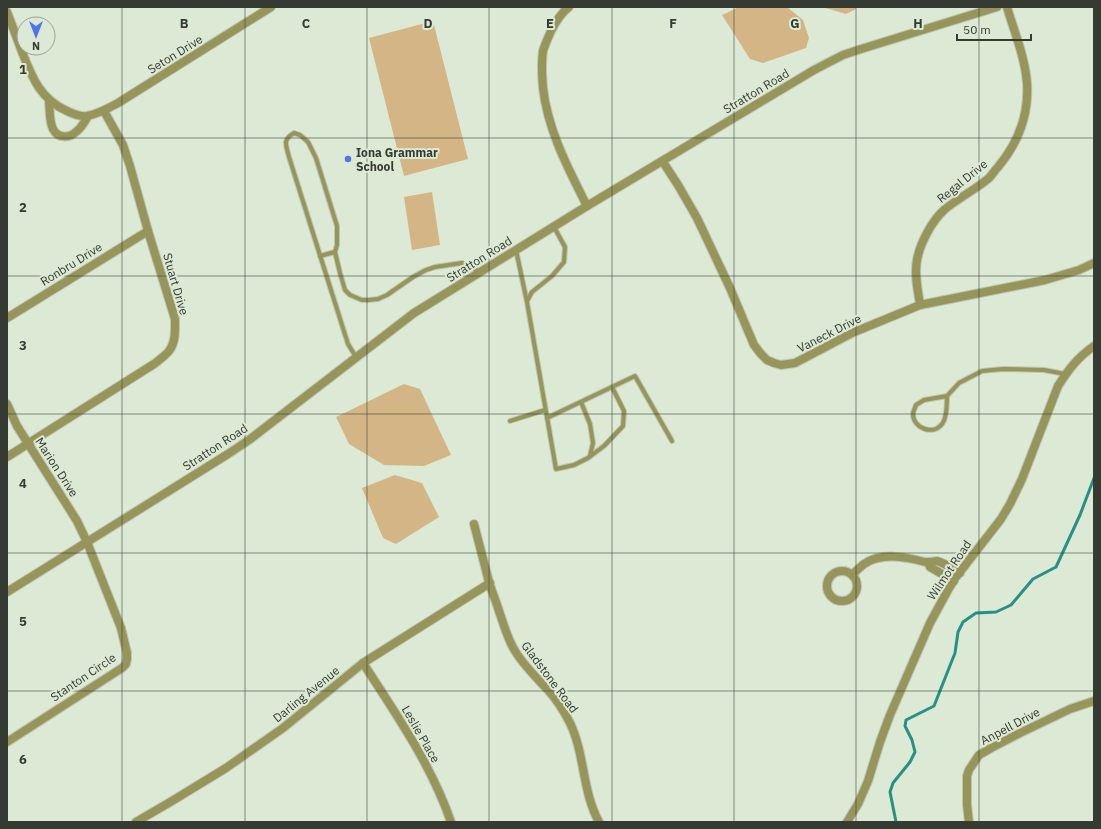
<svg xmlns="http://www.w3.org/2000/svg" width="1101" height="829" font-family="'IBM Plex Sans',sans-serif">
	<rect width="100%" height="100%" fill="#dce9d4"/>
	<!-- pitch -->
	<g fill="#d4b686">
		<polygon points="739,7 787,7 803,20 809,38 806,48 763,63 750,59 722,15"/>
		<polygon points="822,7 857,7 856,9 846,14"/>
		<polygon points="433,21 468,159 404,176 369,38"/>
		<polygon points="432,192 440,245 412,250 404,197"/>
		<polygon points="404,384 420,389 451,455 424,466 384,465 349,444 336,417"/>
		<polygon points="395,475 422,483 439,517 396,544 383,538 362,488"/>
	</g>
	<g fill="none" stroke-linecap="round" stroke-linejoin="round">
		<!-- stream -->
		<polyline stroke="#279186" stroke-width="3" points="896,822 890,792 893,783 910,762 915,752 912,740 905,726 906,720 934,706 955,653 958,632 963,622 976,613 996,612 1011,605 1033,579 1056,567 1080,515 1094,478"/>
		<!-- service casing -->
		<g stroke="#bbc6b4" stroke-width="6">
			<g id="service">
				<polyline points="516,250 527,302 556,469 574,465 588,458 604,446 623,426 624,411 612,387"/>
				<polyline points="320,256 335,252"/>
				<polyline points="527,301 532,292 552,276 564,262 565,247 554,227"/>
				<path d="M356 357 348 344 289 157C286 145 282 140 294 133L300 135 308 142 316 158 337 226V245L335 252 340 273 345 290 350 295 362 300H369L378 299 387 295 413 277 426 270 435 267 462 263 468 265 480 272"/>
				<path d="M947 396C947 404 947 418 942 424 933 436 913 428 913 414 913 412 915 408 916 405L924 400 947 396 959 383 982 371 1003 369 1044 370 1065 374"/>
				<polyline points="581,402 590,424 593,443 590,456"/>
				<polyline points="547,418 635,376 672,441"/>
				<polyline points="510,421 545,410"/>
			</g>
		</g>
		<!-- minor casing -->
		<g stroke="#bbc6b4" stroke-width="10">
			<g id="minor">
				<path d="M569 7C561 13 555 23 551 31 548 38 545 44 543 51 541 63 542 76 543 88 548 131 568 168 587 206"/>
				<path d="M7 12C12 25 17 38 22 52 32 77 40 99 67 111 74 114 80 117 87 116 98 114 109 108 118 103L271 7"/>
				<path d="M49 101C50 110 49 121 53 129 58 139 70 138 77 131 82 127 85 121 88 116"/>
				<polyline points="663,162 678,185 697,218 730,288 754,345 761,354 767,360 774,363 781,365 795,363 852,333 920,305 1045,280 1079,270 1094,263"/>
				<path d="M920 305C918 290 914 275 917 260 920 243 932 221 944 210 958 198 975 190 989 178 992 175 995 170 998 167 1018 143 1029 114 1027 83 1025 57 1014 31 1007 7"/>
				<polyline points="7,318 148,231"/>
				<polyline points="7,404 17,426 77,521 87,542 121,628 127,653 127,659 126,664 122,668 7,742"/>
				<path d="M7 457 154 364C159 360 165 356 169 351 176 342 175 330 175 319L148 231 130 166 123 145 104 111"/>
				<path d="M474 524C479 543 484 563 489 582 492 592 496 601 499 611 504 625 507 638 515 651 524 666 536 677 548 690 557 700 564 711 570 723 585 754 582 791 599 822"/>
				<polyline points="928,562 930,567 954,581"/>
				<circle cx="842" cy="586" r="15"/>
				<path d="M852 575C856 571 860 567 864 564 881 552 906 557 925 562 929 563 933 561 937 561 945 563 953 569 960 573"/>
				<path d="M363 663C396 714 431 764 451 822"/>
				<polyline points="136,822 172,801 226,768 283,728 363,663 490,583"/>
				<polyline points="969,822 967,805 967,776 969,770 979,755 993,747 1020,733 1070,709 1094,701"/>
			</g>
		</g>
		<!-- tertiary casing -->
		<g stroke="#bbc6b4" stroke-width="10">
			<g id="tertiary">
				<polyline points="7,592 228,454 249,440 414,313 587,206 814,70 843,55 861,49 997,7"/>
				<path d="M847 822 858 804 868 781 880 742 890 715 930 623 948 590 956 577 1001 519 1010 504 1022 479 1058 386C1069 369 1077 358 1094 346"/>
			</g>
		</g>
		<!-- service -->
		<use href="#service" stroke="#97955a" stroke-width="4"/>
		<!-- minor -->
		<use href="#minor" stroke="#97955a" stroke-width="8"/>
		<!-- tertiary -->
		<use href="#tertiary" stroke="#97955a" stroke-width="8"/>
	</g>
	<!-- grid -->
	<path fill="none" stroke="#353a32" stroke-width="1" stroke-opacity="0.55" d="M122 7V822M245 7V822M367 7V822M489 7V822M612 7V822M734 7V822M856 7V822M979 7V822M7 138H1094M7 276H1094M7 414H1094M7 553H1094M7 691H1094"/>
	<!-- markers -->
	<circle fill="#4d76e9" stroke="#dce9d4" stroke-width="1.5" cx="348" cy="159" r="4"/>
	<g text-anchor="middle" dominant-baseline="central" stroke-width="4" stroke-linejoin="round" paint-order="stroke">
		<!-- street labels -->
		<g font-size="12" fill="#353a32" stroke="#dce9d4">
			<text transform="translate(175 54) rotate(-32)">Seton Drive</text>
			<text transform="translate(756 91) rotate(-31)">Stratton Road</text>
			<text transform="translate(962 181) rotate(-39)">Regal Drive</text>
			<text transform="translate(479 259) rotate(-32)">Stratton Road</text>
			<text transform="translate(71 264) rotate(-32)">Ronbru Drive</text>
			<text transform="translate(176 284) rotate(74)">Stuart Drive</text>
			<text transform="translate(829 333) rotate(-27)">Vaneck Drive</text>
			<text transform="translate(215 447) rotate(-33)">Stratton Road</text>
			<text transform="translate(57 467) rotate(57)">Marion Drive</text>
			<text transform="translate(949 570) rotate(-56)">Wilmot Road</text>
			<text transform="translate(83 677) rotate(-34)">Stanton Circle</text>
			<text transform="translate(550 677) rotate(53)">Gladstone Road</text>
			<text transform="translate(306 694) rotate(-39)">Darling Avenue</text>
			<text transform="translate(1010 726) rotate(-28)">Anpell Drive</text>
			<text transform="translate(421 734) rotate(60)">Leslie Place</text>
		</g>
		<!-- poi labels -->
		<g font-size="12" font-weight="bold" fill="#353a32" stroke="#dce9d4" text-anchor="start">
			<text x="356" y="152">Iona Grammar<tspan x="356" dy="14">School</tspan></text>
		</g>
	</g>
	<g font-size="13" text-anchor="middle" font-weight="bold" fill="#353a32" stroke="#dce9d4" stroke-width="4" stroke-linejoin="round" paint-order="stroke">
		<text x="184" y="28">B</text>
		<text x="306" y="28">C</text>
		<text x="428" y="28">D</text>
		<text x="550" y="28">E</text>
		<text x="673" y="28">F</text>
		<text x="795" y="28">G</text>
		<text x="918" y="28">H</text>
		<text x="23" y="74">1</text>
		<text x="23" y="212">2</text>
		<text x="23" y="350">3</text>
		<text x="23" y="488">4</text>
		<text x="23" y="626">5</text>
		<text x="23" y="764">6</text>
	</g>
	<!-- border -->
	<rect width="1101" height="829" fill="none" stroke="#353a32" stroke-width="16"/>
	<!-- north arrow -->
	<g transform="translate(36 36) rotate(180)"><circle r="19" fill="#dce9d4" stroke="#99a393"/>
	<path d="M0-3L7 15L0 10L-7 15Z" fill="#4d76e9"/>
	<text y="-6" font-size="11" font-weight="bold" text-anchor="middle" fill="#353a32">N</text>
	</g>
	<!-- scale -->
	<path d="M957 34v6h74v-6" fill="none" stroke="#353a32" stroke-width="2"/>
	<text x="963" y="34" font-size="12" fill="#353a32" stroke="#dce9d4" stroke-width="3" paint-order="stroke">50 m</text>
</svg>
